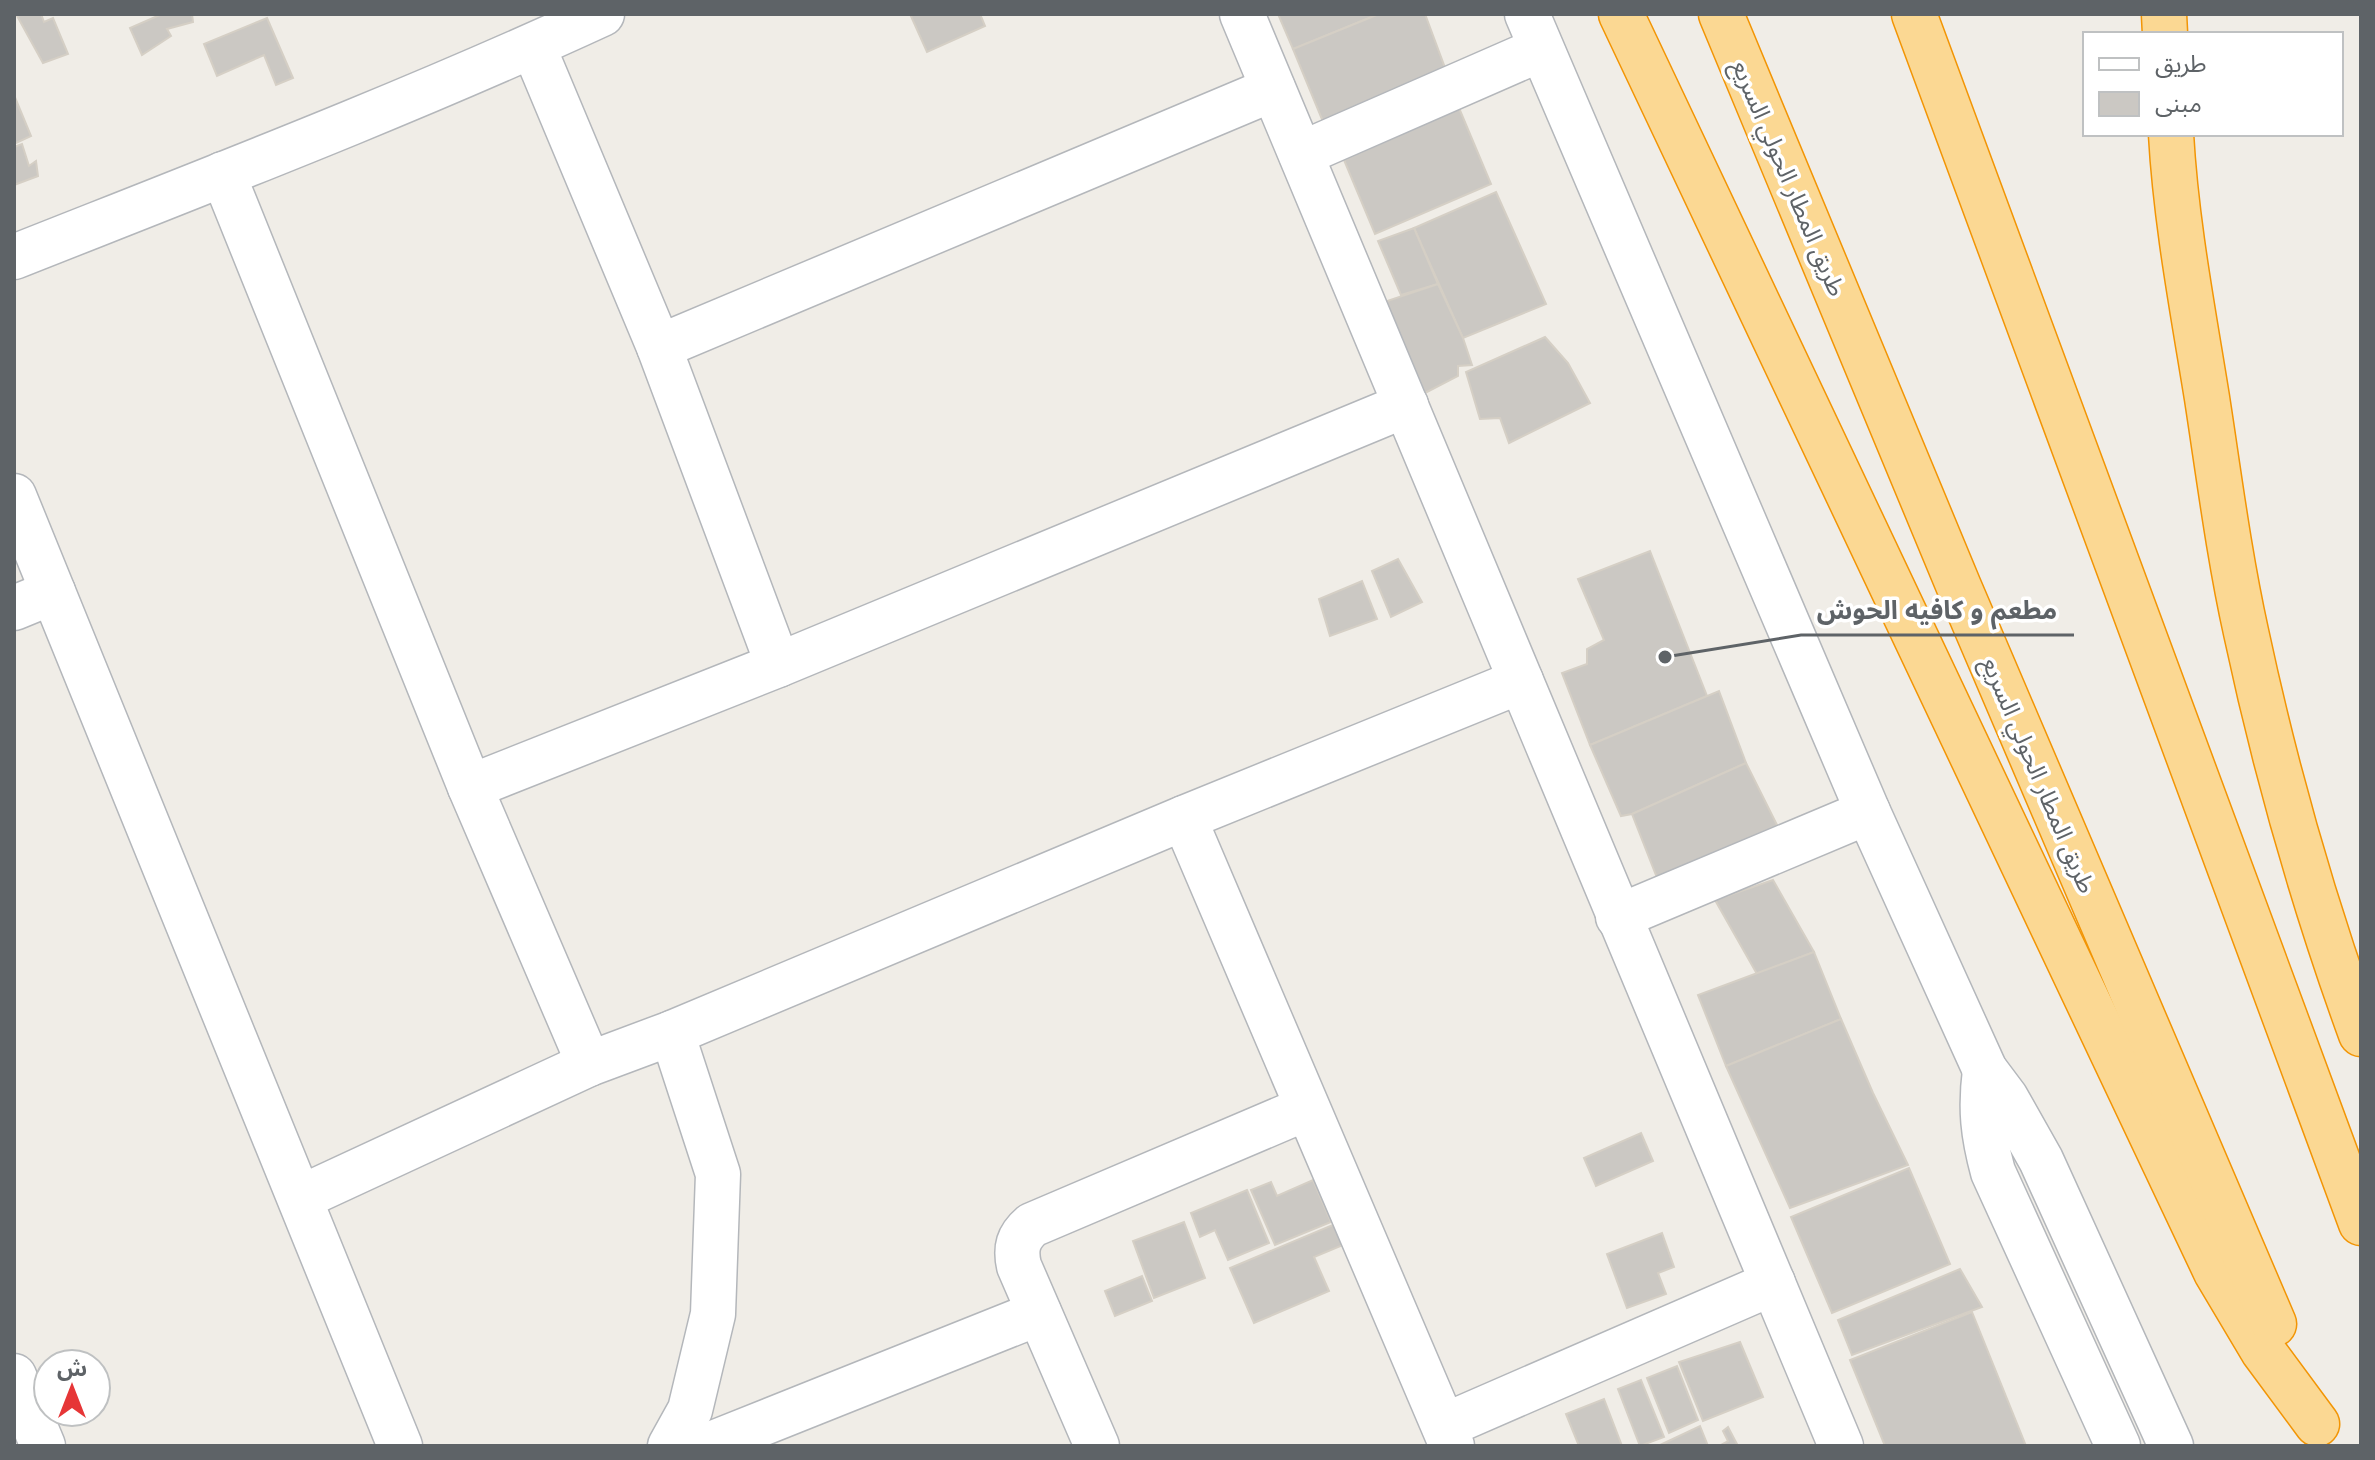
<svg xmlns="http://www.w3.org/2000/svg" width="2375" height="1460" font-family="Helvetica,'Noto Sans Arabic',sans-serif">
	<rect width="100%" height="100%" fill="#f0ede7"/>
	<!-- building -->
	<g fill="#cbc8c3" stroke="#d5cfc5" stroke-width="2">
		<polygon points="16,14 41,14 44,22 53,18 68,54 43,63"/>
		<polygon points="192,14 193,22 167,29 171,36 142,55 130,28 162,14"/>
		<polygon points="910,14 980,14 985,26 927,52"/>
		<polygon points="1278,14 1379,14 1293,49"/>
		<polygon points="1379,14 1425,14 1451,84 1326,129 1293,49"/>
		<polygon points="267,18 293,78 276,85 264,55 217,76 204,44"/>
		<polygon points="14,95 31,136 14,144"/>
		<polygon points="1459,108 1491,184 1375,234 1344,160"/>
		<polygon points="22,144 29,166 36,161 38,176 14,185 14,147"/>
		<polygon points="1496,192 1546,304 1463,338 1414,228"/>
		<polygon points="1414,228 1438,284 1401,295 1378,241"/>
		<polygon points="1438,284 1463,338 1472,365 1458,366 1458,376 1423,394 1384,302"/>
		<polygon points="1545,337 1568,363 1590,403 1509,443 1500,418 1480,419 1466,372"/>
		<polygon points="1650,551 1707,696 1590,745 1562,673 1587,664 1587,649 1604,640 1578,579"/>
		<polygon points="1398,559 1422,602 1391,617 1372,571"/>
		<polygon points="1362,581 1377,619 1330,636 1319,599"/>
		<polygon points="1719,691 1746,763 1632,814 1621,816 1590,745"/>
		<polygon points="1746,763 1781,833 1661,888 1632,814"/>
		<polygon points="1773,880 1814,952 1757,974 1715,900"/>
		<polygon points="1814,952 1841,1019 1726,1066 1698,995"/>
		<polygon points="1841,1019 1873,1093 1908,1165 1790,1208 1726,1066"/>
		<polygon points="1641,1133 1653,1161 1596,1186 1584,1158"/>
		<polygon points="1909,1168 1950,1264 1832,1313 1791,1217"/>
		<polygon points="1313,1180 1331,1222 1275,1245 1251,1190 1271,1182 1277,1196"/>
		<polygon points="1247,1190 1269,1243 1228,1260 1215,1230 1200,1237 1191,1213"/>
		<polygon points="1184,1222 1205,1278 1154,1298 1133,1241"/>
		<polygon points="1335,1224 1343,1245 1314,1257 1329,1291 1254,1323 1230,1268"/>
		<polygon points="1662,1233 1674,1267 1658,1273 1666,1294 1627,1308 1607,1254"/>
		<polygon points="1960,1269 1982,1307 1852,1355 1838,1320"/>
		<polygon points="1142,1276 1152,1301 1115,1316 1105,1291"/>
		<polygon points="1972,1312 2026,1446 1885,1446 1850,1360"/>
		<polygon points="1740,1342 1763,1397 1703,1421 1679,1362"/>
		<polygon points="1677,1366 1698,1420 1669,1433 1647,1378"/>
		<polygon points="1641,1380 1664,1437 1640,1446 1618,1389"/>
		<polygon points="1604,1399 1622,1446 1579,1446 1566,1414"/>
		<polygon points="1700,1426 1708,1446 1658,1446"/>
		<polygon points="1728,1427 1738,1446 1719,1446 1728,1441 1723,1431"/>
	</g>
	<g fill="none" stroke-linecap="round" stroke-linejoin="round">
		<!-- minor casing -->
		<g stroke="#b4b7bb" stroke-width="47">
			<g id="minor">
				<polyline points="1242,14 1841,1446"/>
				<polyline points="1527,14 1868,812 1985,1070 2006,1098 2041,1160 2171,1446"/>
				<polyline points="533,46 659,347 778,665"/>
				<polyline points="1301,154 1541,49"/>
				<polyline points="223,174 470,787 589,1064"/>
				<path d="M14 257C211 179 409 103 602 14"/>
				<polyline points="659,347 1273,89"/>
				<polyline points="14,496 400,1446"/>
				<polyline points="14,608 53,592"/>
				<polyline points="470,787 778,665 1406,405"/>
				<polyline points="1184,818 1452,1446"/>
				<polyline points="1618,917 1868,812"/>
				<path d="M1985 1070C1980 1109 1983 1135 1993 1172L2118 1446"/>
				<polyline points="300,1198 589,1064 672,1033 1184,818 1521,681"/>
				<polyline points="14,1376 43,1446"/>
				<polyline points="1444,1426 1773,1283"/>
				<polyline points="670,1446 690,1410 713,1314 718,1174 672,1033"/>
				<polyline points="706,1446 1039,1313"/>
				<path d="M1097 1446 1019 1266C1015 1248 1018 1237 1032 1225L1307 1108"/>
			</g>
		</g>
		<!-- highway casing -->
		<g stroke="#f29505" stroke-width="47">
			<g id="highway">
				<polyline points="1621,14 2216,1272 2263,1351 2317,1424"/>
				<polyline points="1721,14 1959,587 2274,1324"/>
				<polyline points="1914,14 2361,1223"/>
				<polyline points="2164,14 2165,34"/>
				<path d="M2171 134C2176 223 2193 311 2207 398 2219 476 2229 555 2246 632 2275 768 2313 902 2361 1034"/>
			</g>
		</g>
		<!-- minor -->
		<use href="#minor" stroke="#fff" stroke-width="44"/>
		<!-- highway -->
		<use href="#highway" stroke="#fbd893" stroke-width="44"/>
	</g>
	<g text-anchor="middle" dominant-baseline="central" stroke-width="7" stroke-linejoin="round" paint-order="stroke">
		<!-- street labels -->
		<g font-size="24" fill="#5e6367" stroke="#fff">
			<text transform="translate(1789 178) rotate(67)">طريق المطار الحولي السريع</text>
			<text transform="translate(2039 775) rotate(67)">طريق المطار الحولي السريع</text>
		</g>
	</g>
	<!-- callouts -->
	<path fill="none" stroke="#5e6367" stroke-width="3" d="M1665 657L1801 635H2074"/>
	<circle fill="#5e6367" stroke="#fff" stroke-width="3" cx="1665" cy="657" r="8"/>
	<g font-size="26" text-anchor="middle" font-weight="bold" fill="#5e6367" stroke="#fff" stroke-width="7" stroke-linejoin="round" paint-order="stroke">
		<text x="1937" y="619">مطعم و كافيه الحوش</text>
	</g>
	<!-- border -->
	<rect width="2375" height="1460" fill="none" stroke="#5e6367" stroke-width="32"/>
	<!-- legend -->
	<rect x="2083" y="32" width="260" height="104" fill="#ffffff" stroke="#bfc1c2" stroke-width="2"/>
	<rect x="2099" y="58" width="40" height="12" fill="#ffffff" stroke="#bfc1c2" stroke-width="2"/>
	<text x="2155" y="72" font-size="24" fill="#5e6367">طريق</text>
	<rect x="2099" y="92" width="40" height="24" fill="#cbc8c3" stroke="#bfc1c2" stroke-width="2"/>
	<text x="2155" y="112" font-size="24" fill="#5e6367">مبنى</text>
	<!-- north arrow -->
	<g transform="translate(72 1388)"><circle r="38" fill="#ffffff" stroke="#bfc1c2" stroke-width="2"/>
	<path d="M0-6L14 30L0 20L-14 30Z" fill="#e63637"/>
	<text y="-12" font-size="22" font-weight="bold" text-anchor="middle" fill="#5e6367">ش</text>
	</g>
</svg>
